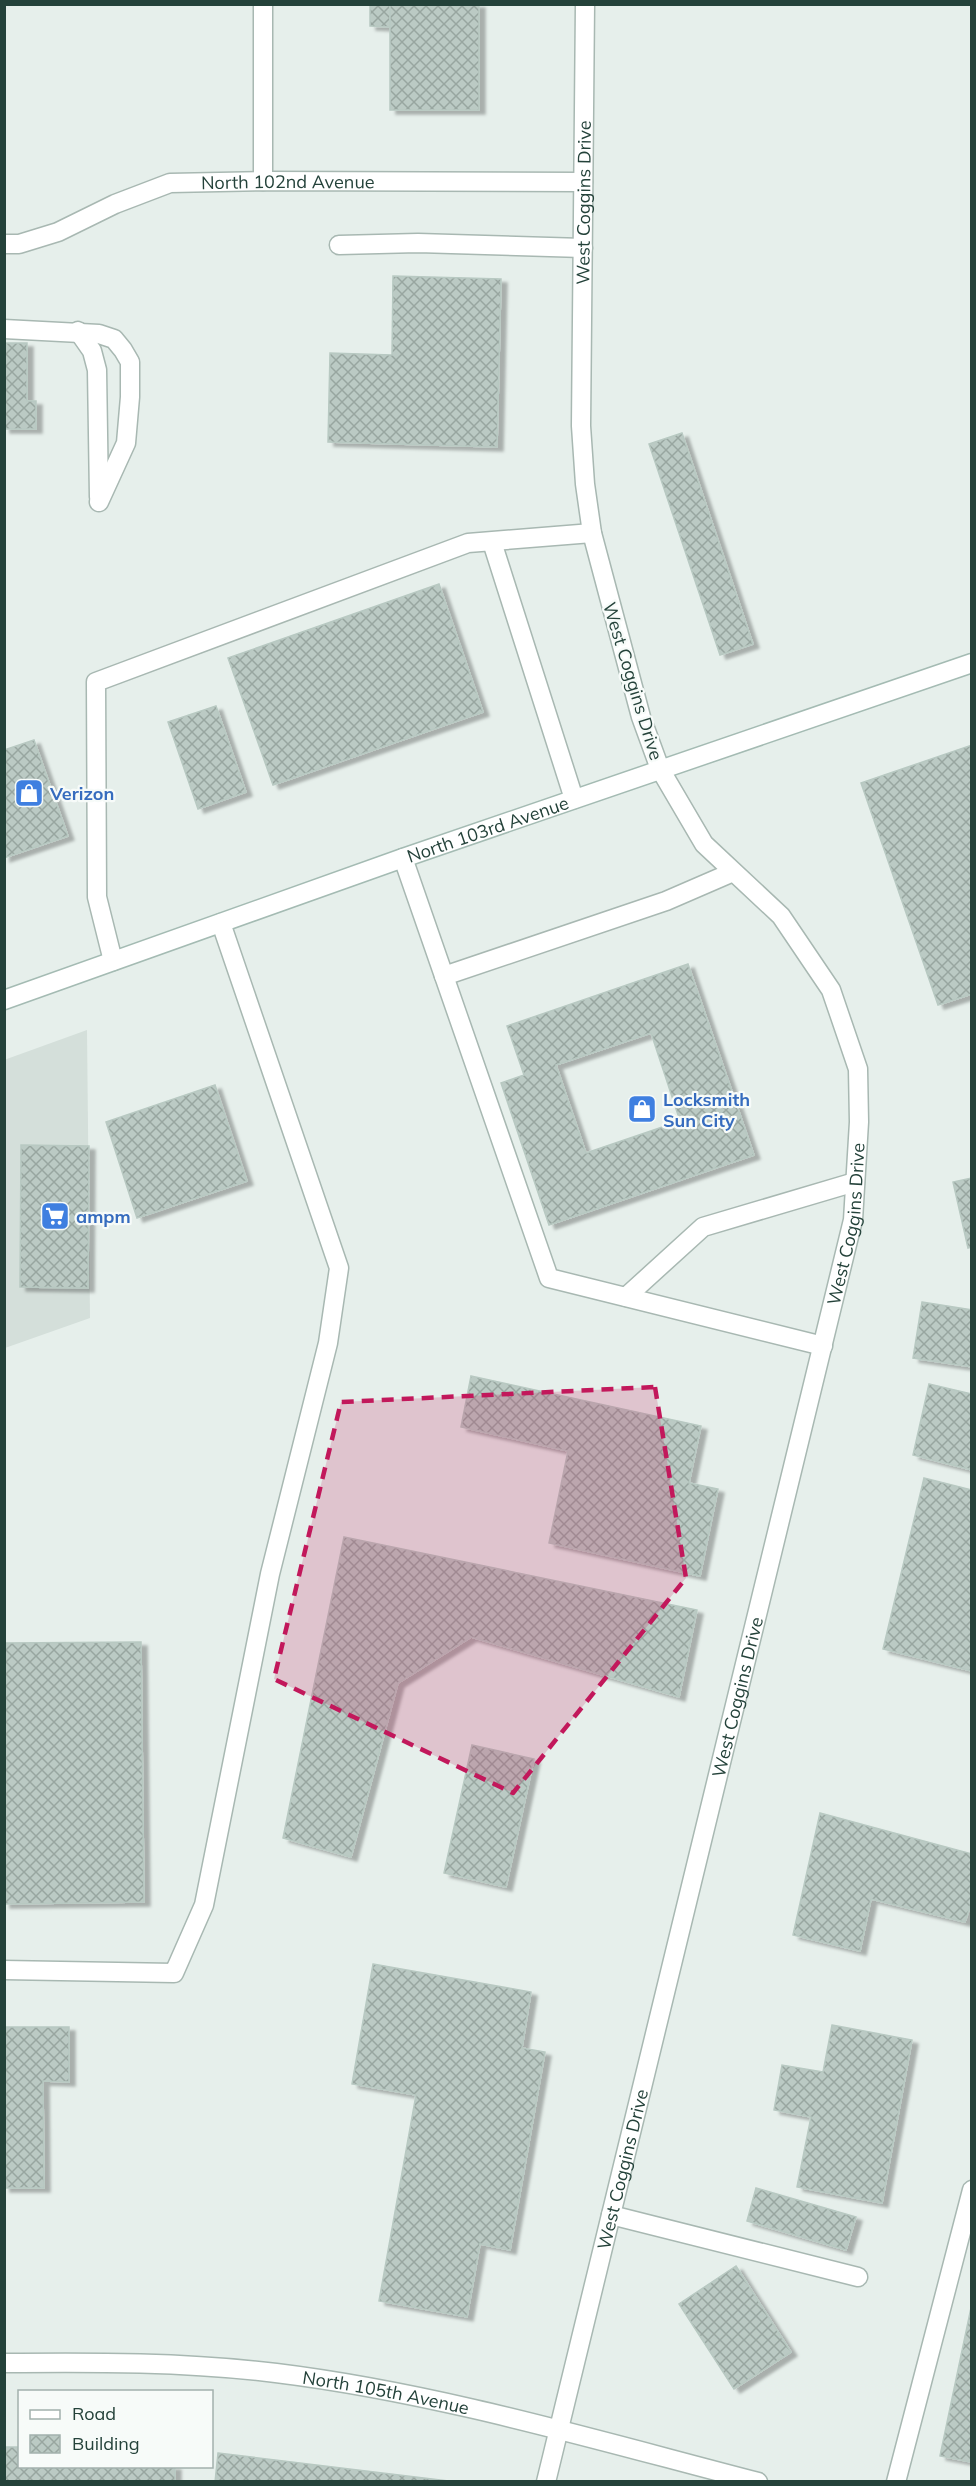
<svg xmlns="http://www.w3.org/2000/svg" width="976" height="2486" font-family="Mulish,sans-serif">
	<defs>
		<pattern id="building-cross-hatch" width="8" height="8" patternUnits="userSpaceOnUse" patternTransform="scale(1.5)"><rect width="8" height="8" fill="#bbcac4"/><path d="M0 0l8 8M0 8l8-8" fill="none" stroke="#98a6a0"/></pattern>
		<filter id="shadow"><feDropShadow dx="6" dy="4" stdDeviation="1.5" flood-color="#0004"/></filter>
	</defs>
	<rect width="100%" height="100%" fill="#e6efeb"/>
	<!-- built -->
	<polygon fill="#d4dfda" points="87,1030 90,1318 5,1348 4,1060"/>
	<!-- building -->
	<g fill="url(#building-cross-hatch)" stroke="#b8c9c2" stroke-width="1.5" fill-rule="evenodd" filter="url(#shadow)">
		<polygon points="370,4 390,4 390,27 370,26"/>
		<rect x="390" y="4" width="89" height="106"/>
		<polygon points="393,276 501,279 497,447 328,442 330,353 392,355"/>
		<polygon points="4,343 27,343 27,401 36,401 36,429 4,429"/>
		<polygon points="682,433 753,644 720,655 649,444"/>
		<polygon points="439,584 483,712 273,785 228,658"/>
		<polygon points="216,706 246,792 198,809 168,722"/>
		<polygon points="34,740 68,836 4,858 4,750"/>
		<polygon points="972,745 972,994 938,1005 861,783"/>
		<path d="M688 964 754 1155 549 1225 501 1083 524 1075 507 1026ZM651 1033 680 1121 586 1153 556 1065Z"/>
		<polygon points="215,1085 247,1181 137,1218 106,1122"/>
		<polygon points="21,1145 89,1146 88,1288 20,1287"/>
		<polygon points="972,1178 972,1247 968,1248 953,1182"/>
		<polygon points="922,1302 972,1310 972,1367 913,1358"/>
		<polygon points="471,1376 701,1426 689,1483 718,1489 700,1576 549,1543 568,1451 461,1427"/>
		<polygon points="929,1384 972,1394 972,1470 913,1455"/>
		<polygon points="924,1478 972,1490 972,1671 883,1649"/>
		<polygon points="344,1537 697,1610 679,1697 471,1637 398,1683 351,1857 283,1838"/>
		<polygon points="141,1642 144,1902 4,1904 4,1643"/>
		<polygon points="472,1745 534,1759 506,1887 444,1873"/>
		<polygon points="820,1813 972,1854 972,1901 965,1922 871,1899 860,1951 793,1935"/>
		<polygon points="373,1964 531,1992 522,2048 545,2052 510,2250 480,2244 467,2317 379,2301 416,2095 352,2084"/>
		<polygon points="832,2025 912,2040 882,2203 797,2187 811,2117 774,2110 782,2065 823,2072"/>
		<polygon points="4,2027 69,2027 69,2082 43,2081 44,2188 4,2188"/>
		<polygon points="756,2188 856,2217 846,2250 747,2221"/>
		<polygon points="736,2266 791,2352 734,2389 679,2304"/>
		<polygon points="972,2303 972,2462 940,2456"/>
		<polygon points="4,2447 20,2447 20,2466 175,2466 175,2482 4,2482"/>
		<polygon points="218,2453 457,2482 215,2482"/>
	</g>
	<g fill="none" stroke-linecap="round" stroke-linejoin="round">
		<!-- lane casing -->
		<g stroke="#a8b8b2" stroke-width="21">
			<g id="lane">
				<polyline points="263,4 263,181"/>
				<polyline points="339,245 418,243 583,248"/>
				<polyline points="4,329 99,334 114,339 123,350 130,362 130,397 126,443 99,502"/>
				<polyline points="78,331 92,351 97,370 99,497"/>
				<polyline points="492,542 574,799"/>
				<polyline points="403,858 549,1278 823,1346"/>
				<polyline points="113,961 97,897 96,682 468,543 592,533"/>
				<polyline points="444,976 666,901 733,872"/>
				<polyline points="626,1297 703,1227 855,1182"/>
				<polyline points="4,1970 174,1973 204,1905 270,1574 328,1343 339,1268 221,923"/>
				<polyline points="611,2215 858,2277"/>
				<polyline points="896,2482 972,2190"/>
			</g>
		</g>
		<!-- street casing -->
		<g stroke="#a8b8b2" stroke-width="21">
			<g id="street">
				<path id="s1" d="M4 244H19L58 232 115 204 170 183 263 181 583 182"/>
				<path id="s2" d="M4 2363C95 2362 186 2362 276 2373 439 2393 599 2441 758 2482"/>
				<path id="s3" d="M546 2482 853 1220 859 1122 858 1069 831 990 781 916 704 844 660 769 641 717 592 533 585 484 581 426 585 4"/>
			</g>
		</g>
		<!-- secondary casing -->
		<g stroke="#a4bbb3" stroke-width="21">
			<g id="secondary">
				<path id="s4" d="M4 1000 403 858 972 663"/>
			</g>
		</g>
		<!-- lane -->
		<use href="#lane" stroke="#fff" stroke-width="18"/>
		<!-- street -->
		<use href="#street" stroke="#fff" stroke-width="18"/>
		<!-- secondary -->
		<use href="#secondary" stroke="#fff" stroke-width="18"/>
	</g>
	<!-- marked area -->
	<path fill="#c2185b" fill-opacity="0.2" stroke="#c2185b" stroke-width="4.5" stroke-dasharray="12 8" stroke-linejoin="round" d="M655 1387 686 1578 513 1793 274 1679 341 1402Z"/>
	<!-- icons -->
	<defs>
		<g id="shop-square" transform="scale(1.5)"><rect x="-9" y="-9" width="18" height="18" rx="4" fill="#3f7fe0" stroke="#f7fbf9"/><path d="M-5-2.5h2.3a2.7 3.5 0 0 1 5.4 0H5L5.5 6h-11ZM-1.5-2.5h3a1.5 2.3 0 0 0-3 0Z" fill="#fff"/></g>
		<g id="supermarket-square" transform="scale(1.5)"><rect x="-9" y="-9" width="18" height="18" rx="4" fill="#3f7fe0" stroke="#f7fbf9"/><path d="M-6-5.5h2.5l.6 2H6L4.5 2H-2.5L-4.4-4H-6ZM-1.5 3.2a1.3 1.3 0 1 0 .1 0ZM3 3.2a1.3 1.3 0 1 0 .1 0Z" fill="#fff"/></g>
	</defs>
	<g fill-rule="evenodd">
		<use href="#shop-square" x="29" y="793"/>
		<use href="#shop-square" x="642" y="1109"/>
		<use href="#supermarket-square" x="55" y="1216"/>
	</g>
	<g text-anchor="middle" dominant-baseline="central" stroke-width="4.5" stroke-linejoin="round" paint-order="stroke">
		<!-- street labels -->
		<g font-size="18" fill="#24423a" stroke="#f7fbf9">
			<text stroke="none"><textPath href="#s1" startOffset="296">North 102nd Avenue</textPath></text>
			<text stroke="none"><textPath href="#s3" startOffset="2392">West Coggins Drive</textPath></text>
			<text transform="translate(633 681) rotate(73)">West Coggins Drive</text>
			<text stroke="none"><textPath href="#s4" startOffset="513">North 103rd Avenue</textPath></text>
			<text stroke="none"><textPath href="#s3" startOffset="1294">West Coggins Drive</textPath></text>
			<text stroke="none"><textPath href="#s3" startOffset="808">West Coggins Drive</textPath></text>
			<text stroke="none"><textPath href="#s3" startOffset="322">West Coggins Drive</textPath></text>
			<text stroke="none"><textPath href="#s2" startOffset="384">North 105th Avenue</textPath></text>
		</g>
		<!-- shop labels -->
		<g font-size="18" font-weight="bold" fill="#366cbe" stroke="#f7fbf9" text-anchor="start">
			<text x="50" y="793">Verizon</text>
			<text x="663" y="1099">Locksmith<tspan x="663" dy="21">Sun City</tspan></text>
			<text x="76" y="1216">ampm</text>
		</g>
	</g>
	<!-- border -->
	<rect width="976" height="2486" fill="none" stroke="#24423a" stroke-width="12"/>
	<!-- legend -->
	<rect x="18" y="2390" width="195" height="78" fill="#f7fbf9" stroke="#a3b1ad" stroke-width="1.5"/>
	<rect x="30" y="2410" width="30" height="9" fill="#ffffff" stroke="#a3b1ad" stroke-width="1.5"/>
	<text x="72" y="2420" font-size="18" fill="#24423a">Road</text>
	<rect x="30" y="2435" width="30" height="18" fill="url(#building-cross-hatch)" stroke="#a3b1ad" stroke-width="1.5"/>
	<text x="72" y="2450" font-size="18" fill="#24423a">Building</text>
</svg>
